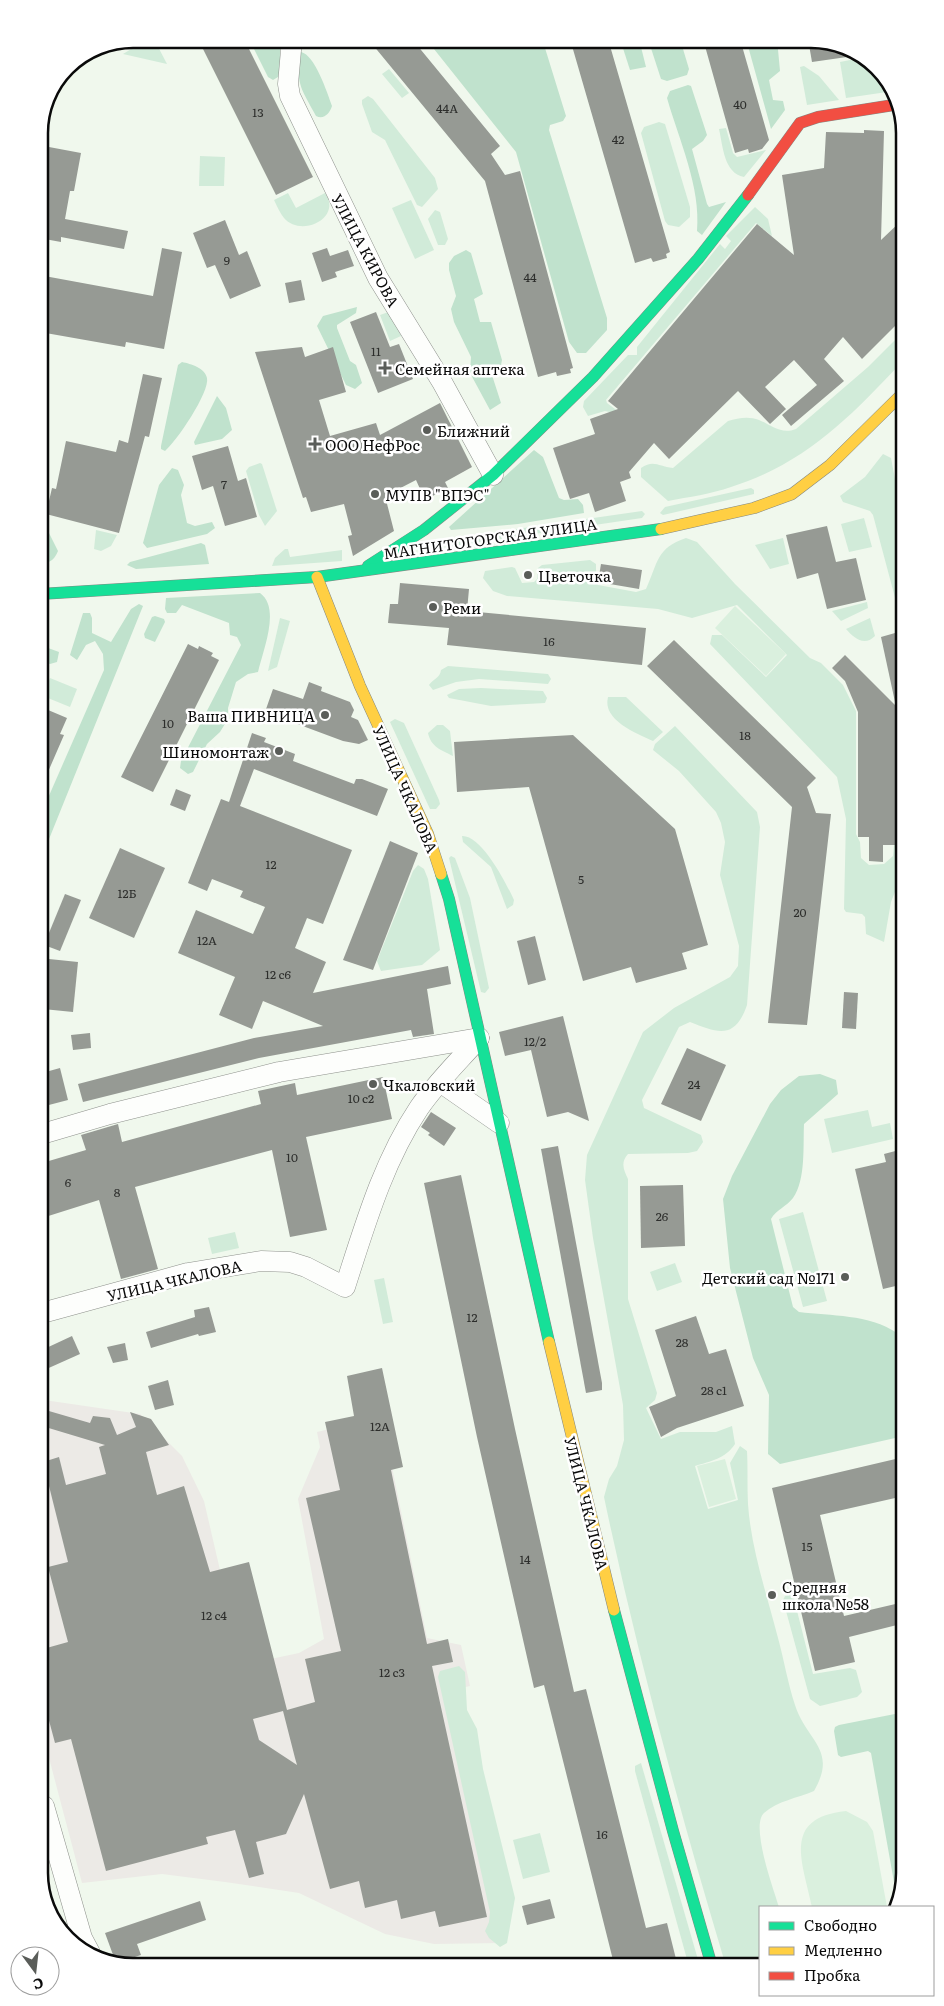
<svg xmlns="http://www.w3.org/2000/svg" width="944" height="2006" font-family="Literata,serif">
	<rect width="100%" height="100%" fill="#f0f8ed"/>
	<!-- industrial -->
	<polygon fill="#eceae6" points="44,1400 140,1414 182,1456 204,1501 242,1665 299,1653 324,1639 298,1499 320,1447 317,1432 359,1422 392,1467 427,1638 461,1645 470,1686 452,1690 503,1943 434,1944 385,1934 299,1893 225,1882 162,1874 82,1883 49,1758 43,1754 42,1406"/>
	<!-- green -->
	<g fill="#d1ebd9">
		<polygon points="148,39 154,39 167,64 123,54"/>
		<polygon points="865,57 886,83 887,92 846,98 840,62"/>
		<polygon points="804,66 819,76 839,100 807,105 800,67"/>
		<polygon points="389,69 409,93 402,98 382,74"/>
		<polygon points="368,96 373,99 435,178 438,189 422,207 417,205 385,140 372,132 362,104 362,100"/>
		<polygon points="659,122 665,124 690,207 690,217 679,227 668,225 665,221 641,133 644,127"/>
		<path d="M726 128 733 153 737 157 766 150 744 177C724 173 723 147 719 129Z"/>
		<polygon points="200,156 225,157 224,186 199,186"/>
		<path d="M288 193 296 208 325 193C343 218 301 238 284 218 280 213 277 206 274 200Z"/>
		<polygon points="411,200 434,250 415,259 392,208"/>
		<polygon points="755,207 768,219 772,236 756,223 606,400 607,403 623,415 605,411 588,416 583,407 584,401 628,355 637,355 637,347 720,244 725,249 731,241 726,236"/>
		<polygon points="435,210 440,212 448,239 445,245 438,245 428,219"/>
		<polygon points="391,311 401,336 390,341 380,315"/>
		<path d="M901 334V363C849 418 806 463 731 487 711 494 689 497 668 501L641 477V468C654 459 659 467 673 468L728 421C738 418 749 416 759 420 771 425 781 435 796 429L868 367Z"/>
		<polygon points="883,454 891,458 901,511 902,624 873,515 870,511 843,502 840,496 865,477"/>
		<polygon points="260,463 262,464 277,511 265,526 259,515 246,471 249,467"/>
		<polygon points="751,488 754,490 754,494 663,515 660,513 665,507"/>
		<polygon points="642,511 645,514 642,518 446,547 444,544 448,539"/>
		<polygon points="864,518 872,547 849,552 841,524"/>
		<polygon points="96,530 117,535 111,546 101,551 94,549"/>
		<path d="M686 538 697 542 735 584 810 658 821 663 843 685 856 711V834L860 842 861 858 869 865 884 864 893 856 894 845H902V874L891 902 884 942 866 934 865 917 862 914 846 912 844 909 846 819 837 777 710 644 712 635H722L766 677 787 655 737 605 692 618 658 609 507 596 493 591 483 578 485 571 512 567 515 568 522 583 534 582 537 579 538 568 542 565 590 560 596 564V582L598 585 636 592 646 589C658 563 656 548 686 538Z"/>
		<polygon points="783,538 789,564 770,569 755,545"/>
		<polygon points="285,549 288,549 290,557 342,550 342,561 272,566 275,558"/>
		<polygon points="867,602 868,608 841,621 832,611"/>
		<polygon points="280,618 290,621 277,667 268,671"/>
		<path d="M870 618 875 636C864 647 854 638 846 629Z"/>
		<path d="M448 666 548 674 551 679 548 684 479 679 456 682 433 690 429 685C433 679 440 678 441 670Z"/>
		<polygon points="50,678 77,689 70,707 43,696"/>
		<polygon points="481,688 543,691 547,698 545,703 491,706 449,698 447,695 459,689"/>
		<path d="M608 697H626L663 732 653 741C636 733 602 720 608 697Z"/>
		<polygon points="395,719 404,723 439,800 440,804 436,809 430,809 390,722"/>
		<path d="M437 725H443L450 731 453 756C441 750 431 747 428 733Z"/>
		<path d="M675 726 757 812 760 827 747 1005C735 1040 718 1033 690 1022L679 1027 642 1100 644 1108 701 1135 703 1142 697 1151 688 1153 628 1154C620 1163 624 1170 628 1179V1299L657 1393 655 1400 646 1408 661 1439 680 1432H716L732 1426 735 1444C725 1459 711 1461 695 1466L708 1509 738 1500 730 1463 740 1446 747 1451C748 1468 747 1486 748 1504 751 1549 767 1595 778 1638 784 1660 788 1684 795 1705 807 1742 838 1749 814 1791 798 1798 777 1801 764 1813 750 1826 774 1890 779 1907H760V1963H725C679 1809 637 1654 604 1497L609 1479 617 1466 624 1440 623 1405 593 1238 585 1180 587 1155 643 1032 674 1008 730 977 738 966 739 946 720 875 725 842 721 823 716 812 679 771 653 750 655 744Z"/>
		<path d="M462 836C482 835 507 885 514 900L513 905 507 909 491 867 463 842Z"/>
		<polygon points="451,856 455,858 470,898 489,988 485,993 481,992 449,858"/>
		<polygon points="418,865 424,869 428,879 440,950 422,965 381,971 377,961 413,871"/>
		<polygon points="868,1110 872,1127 890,1123 893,1139 832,1153 824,1119"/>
		<polygon points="803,1212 827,1301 803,1307 779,1219"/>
		<polygon points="235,1232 239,1248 212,1254 208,1238"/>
		<polygon points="675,1263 682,1282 657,1291 650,1272"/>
		<polygon points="384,1278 393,1322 383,1324 374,1280"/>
		<polygon points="791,1594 793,1595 813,1674 850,1668 856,1670 862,1692 857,1697 820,1706 810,1699 783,1600 785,1596"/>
		<polygon points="459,1666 465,1672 467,1710 477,1729 483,1769 515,1898 507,1943 500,1947 489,1938 485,1931 489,1922 490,1912 438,1677 440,1671"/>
		<polygon points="641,1763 699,1963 688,1963 635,1771 635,1766"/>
		<polygon points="540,1833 550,1872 523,1879 513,1840"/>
	</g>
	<!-- forest -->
	<g fill="#c0e2cd">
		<polygon points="249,39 280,39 280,70 278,77 273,80 268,77"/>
		<polygon points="426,39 519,39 540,42 545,48 566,116 563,121 550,125 549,130 607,318 607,330 586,353 577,353 569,342 516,152"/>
		<polygon points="620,39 639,39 646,67 630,70"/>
		<polygon points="648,39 680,39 689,69 687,75 667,81 661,79"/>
		<polygon points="746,39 777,39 780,71 769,80 773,100 783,101 785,110 771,129"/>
		<path d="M301 52C315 55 327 92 332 106 330 113 324 120 316 116 302 90 297 86 298 55Z"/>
		<path d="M688 85 691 86 707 135 703 141 692 149 707 204 709 207 726 202 702 235 697 231C701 187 679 140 667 98L670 91Z"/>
		<polygon points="466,250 471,253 483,294 474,299 480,322 491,322 502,360 501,365 491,372 501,403 490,410 470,373 471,357 454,322 451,309 456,296 449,270 449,263 454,256"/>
		<polygon points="357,307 356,313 337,325 337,328 350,361 356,365 362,383 355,389 346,385 317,326 323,316"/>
		<path d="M182 362C191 364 205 368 207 378 210 392 176 442 165 451L161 449V446L178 365Z"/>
		<polygon points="217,396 226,408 232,430 222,439 195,445 194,442"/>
		<polygon points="534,450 543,457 559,498 564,500 578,499 583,505 584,513 518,524 451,530 449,527"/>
		<polygon points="172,468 178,470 184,485 181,495 187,523 195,526 212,522 215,528 207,534 147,548 143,543 159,485"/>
		<path d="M40 528 49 533 58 551C54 560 50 564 40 562Z"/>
		<polygon points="201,543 205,545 209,564 136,569 127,565 130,562"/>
		<path d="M260 593C281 608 263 650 258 672L248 674 236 682 228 708V719L220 732 207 744 193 772 188 774 180 768 181 761 241 645 237 637 230 635 229 623 182 605 176 613H167L165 609 166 598Z"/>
		<polygon points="139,604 143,606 41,859 41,814 104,670 103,654 95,641 86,645 77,660 70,655 83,613 90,613 92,618 92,633 111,642 131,609"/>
		<polygon points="155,616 164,619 165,622 155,642 145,638 144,634 152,617"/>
		<polygon points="40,645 59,652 57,662 50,664 40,660"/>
		<path d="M820 1074 836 1080 838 1094 804 1124C803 1145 806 1180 793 1198 787 1206 776 1210 771 1219L793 1307 799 1312C831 1316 869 1314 897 1333L904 1331V1436L780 1464 768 1454 769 1395 753 1358 730 1268 723 1199 732 1176 770 1104 781 1090 799 1076Z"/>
		<polygon points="905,1712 905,1874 897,1899 871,1753 868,1751 841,1757 838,1755 834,1731 835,1727 839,1725"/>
	</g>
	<!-- pitch -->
	<g fill="#daf0de">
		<polygon points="735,606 786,654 766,676 715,628"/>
		<polygon points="725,1459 736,1499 709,1507 697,1466"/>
		<path d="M846 1811 867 1822 873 1831 887 1907H812C803 1862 781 1818 846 1811Z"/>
	</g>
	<!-- building -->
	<g fill="#969a94" fill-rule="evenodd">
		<polygon points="198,39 244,39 313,177 276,195"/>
		<polygon points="368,39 412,39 500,146 491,154 505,175 520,171 573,368 570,369 571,373 557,376 556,372 538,377 485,181"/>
		<polygon points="570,39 608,39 670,252 666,254 667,258 653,262 651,258 635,263"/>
		<polygon points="703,39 740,39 769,140 762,149 749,153 748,149 735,153"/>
		<polygon points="808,39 818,39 861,55 812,62"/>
		<polygon points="864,130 884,131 881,240 901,221 901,320 862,359 843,337 824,359 844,381 791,426 782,415 817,385 794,360 765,387 786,409 770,424 738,391 669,459 654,443 629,472 631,478 620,482 626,501 595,512 589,493 570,499 553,448 595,434 590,419 618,409 608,401 757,224 794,255 782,175 824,168 826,132 864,133"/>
		<polygon points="49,147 81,153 74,191 70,191 65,219 128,231 124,249 61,237 61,242 39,238 39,201"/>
		<polygon points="225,220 239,255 247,251 261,286 230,299 215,265 207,268 193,233"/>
		<polygon points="162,248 182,252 164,349 126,342 125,347 40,332 39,275 153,296"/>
		<polygon points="327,248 330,256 348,250 354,266 335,272 337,277 322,282 312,253"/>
		<polygon points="301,280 305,300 289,303 285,283"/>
		<polygon points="376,312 390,347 399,344 413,379 378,393 350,322"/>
		<polygon points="302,347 305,357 333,347 346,392 319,400 330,436 376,423 380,435 440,403 472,467 445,482 448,488 425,500 416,480 385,496 394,531 353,556 348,536 352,535 344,504 311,512 306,497 303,498 255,352"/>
		<polygon points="143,374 162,378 149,437 145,436 119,533 46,514 52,488 56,489 66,441 116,452 119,440 128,443"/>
		<polygon points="228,446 238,481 246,478 257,517 225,526 213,486 202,490 192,456"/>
		<polygon points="827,526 836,562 856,558 866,600 827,609 818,573 797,579 786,535"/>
		<polygon points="601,564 642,570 639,589 598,582"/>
		<polygon points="400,583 469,589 467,611 646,628 642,665 447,645 449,628 388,623 390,604 398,604"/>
		<polygon points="902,631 902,701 895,702 881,637"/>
		<polygon points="674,640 816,778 807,787 816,813 831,814 807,1025 768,1023 792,807 647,666"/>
		<polygon points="188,644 198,649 199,646 213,653 211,656 219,660 153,792 121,777"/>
		<polygon points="845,655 902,712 902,845 883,845 883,862 869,861 869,837 858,837 858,712 845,681 832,668"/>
		<polygon points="309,682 322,687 321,691 350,702 354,710 351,717 358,720 368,740 359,744 343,741 265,712 273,689 303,699"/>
		<polygon points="41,707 67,718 60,734 64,735 41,788"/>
		<polygon points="252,733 266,738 264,742 295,754 293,761 354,784 356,779 362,779 388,789 377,816 254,769 240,806 352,850 323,924 307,918 295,948 326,962 313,993 448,966 451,984 427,989 434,1034 413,1037 411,1030 259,1058 83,1102 78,1084 254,1038 323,1026 263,1001 252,1029 219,1015 235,977 178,953 196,910 253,934 265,907 240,897 243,891 212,879 207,891 188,883 221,799 229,802"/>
		<polygon points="573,735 675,829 708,945 682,953 687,969 636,983 631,967 583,981 529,787 457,792 454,742"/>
		<polygon points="176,789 191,795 185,811 170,805"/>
		<polygon points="390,841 418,853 373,970 343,960"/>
		<polygon points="120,848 165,868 134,938 89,918"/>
		<polygon points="65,894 81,900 60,951 44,945"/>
		<polygon points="535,936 546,980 528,985 517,941"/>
		<polygon points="49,959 78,962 73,1012 43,1009"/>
		<polygon points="844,992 858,993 856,1029 842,1028"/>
		<polygon points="563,1016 589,1121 568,1112 547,1117 531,1050 505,1056 499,1032"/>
		<polygon points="90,1033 91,1048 73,1050 71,1035"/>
		<polygon points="687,1048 726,1065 701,1121 661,1104"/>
		<polygon points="60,1068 68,1100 45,1106 42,1095 42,1073"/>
		<polygon points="383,1077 392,1119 306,1137 327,1230 290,1237 272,1150 135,1187 158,1269 121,1279 99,1200 42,1218 42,1163 86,1150 81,1135 118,1124 122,1142 261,1104 258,1091 295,1083 297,1095"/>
		<polygon points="431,1112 456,1128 444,1146 428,1135 430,1133 421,1127"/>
		<polygon points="558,1146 602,1383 602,1390 586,1393 541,1149"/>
		<polygon points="903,1149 903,1169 896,1171 903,1200 904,1284 883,1289 855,1169 886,1162 884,1154"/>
		<polygon points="461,1175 515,1429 574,1692 586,1689 646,1928 667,1923 677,1963 614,1964 544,1685 534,1688 477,1437 424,1183"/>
		<polygon points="683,1185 685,1246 641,1248 640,1186"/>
		<polygon points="209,1307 216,1332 199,1336 198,1334 151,1348 146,1332 195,1317 194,1310"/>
		<polygon points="696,1316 709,1354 726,1349 744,1406 677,1428 661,1437 649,1407 676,1396 655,1330"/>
		<polygon points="72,1336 80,1354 42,1371 42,1350"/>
		<polygon points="125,1343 128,1360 113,1363 107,1347"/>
		<path d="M382 1368 403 1467 391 1470 427 1644 448 1639 453 1662 432 1666 487 1917 439 1927 435 1911 401 1919 397 1900 365 1908 359 1881 330 1889 304 1794 286 1834 256 1842 264 1874 249 1878 235 1830 206 1837 208 1844 106 1871 71 1739 55 1743 43 1698V1649L68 1642 48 1567 68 1562 43 1462 59 1457 66 1485 106 1474 99 1447 105 1445 42 1426V1409L90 1423 93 1416 110 1418 117 1435 136 1427 130 1412 151 1419 169 1445 146 1452 157 1495 184 1486 210 1572 249 1562 287 1710 315 1702 305 1659 341 1651 306 1498 340 1490 325 1422 354 1416 347 1376ZM283 1711 295 1758 297 1765 259 1740 253 1719Z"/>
		<polygon points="168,1380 174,1405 155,1410 148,1386"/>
		<polygon points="904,1457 904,1496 820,1515 844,1616 904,1602 905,1623 849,1637 855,1662 815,1671 772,1488"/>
		<polygon points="550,1899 555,1918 527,1925 522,1906"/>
		<polygon points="200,1901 206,1920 137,1944 141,1955 116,1963 105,1933"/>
	</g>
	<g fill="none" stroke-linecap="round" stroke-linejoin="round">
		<!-- street casing -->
		<g stroke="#8e918c" stroke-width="21">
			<g id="street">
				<polyline points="292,39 288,84 290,96 378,278 442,382 493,475"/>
				<polyline points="440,1082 499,1123"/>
				<polyline points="42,1134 110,1114 279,1072 479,1038"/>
				<path d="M42 1313 188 1273 261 1261 290 1262 306 1267 345 1287C365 1225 383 1162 419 1108 436 1083 459 1061 479 1038"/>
				<polyline points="44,1806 82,1938 90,1953"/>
			</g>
		</g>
		<!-- fast casing -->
		<g stroke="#848883" stroke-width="12">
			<g id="fast">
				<polyline points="368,566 424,530 493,475 593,377 698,259 748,195"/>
				<polyline points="40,594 317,577 661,529"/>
				<polyline points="441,874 449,899 549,1342"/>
				<polyline points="614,1610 673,1831 711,1963"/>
			</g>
		</g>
		<!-- slow casing -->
		<g stroke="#848883" stroke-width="12">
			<g id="slow">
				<polyline points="661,529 754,508 792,494 830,465 901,395"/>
				<polyline points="317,577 360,686 428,834 441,874"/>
				<polyline points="549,1342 614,1610"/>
			</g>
		</g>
		<!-- jam casing -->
		<g stroke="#848883" stroke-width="12">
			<polyline id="jam" points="748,195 800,123 818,117 900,104"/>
		</g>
		<!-- street -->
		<use href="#street" stroke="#fdfefc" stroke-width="20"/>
		<!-- fast -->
		<use href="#fast" stroke="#16e098" stroke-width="11"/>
		<!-- slow -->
		<use href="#slow" stroke="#ffcf43" stroke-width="11"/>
		<!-- jam -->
		<use href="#jam" stroke="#f24e42" stroke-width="11"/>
	</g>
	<!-- markers -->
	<g fill="#5a5d59" stroke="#fff" stroke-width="2">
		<path d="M382.5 360.5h5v5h5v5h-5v5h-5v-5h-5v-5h5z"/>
		<circle cx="427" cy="430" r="5"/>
		<path d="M312.5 436.5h5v5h5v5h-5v5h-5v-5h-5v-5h5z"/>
		<circle cx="375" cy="494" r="5"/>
		<circle cx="528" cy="575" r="5"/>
		<circle cx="433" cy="607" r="5"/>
		<circle cx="325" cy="715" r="5"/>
		<circle cx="279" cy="751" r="5"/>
		<circle cx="373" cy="1084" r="5"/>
		<circle cx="845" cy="1277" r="5"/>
		<circle cx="772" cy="1595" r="5"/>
	</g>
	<g text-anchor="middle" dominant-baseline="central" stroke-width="5" stroke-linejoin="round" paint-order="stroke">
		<!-- number labels -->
		<g font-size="12" fill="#2d2e2c">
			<text x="740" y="104">40</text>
			<text x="447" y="108">44А</text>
			<text x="258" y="112">13</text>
			<text x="618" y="139">42</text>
			<text x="227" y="260">9</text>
			<text x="530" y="277">44</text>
			<text x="376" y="351">11</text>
			<text x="224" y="484">7</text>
			<text x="549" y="641">16</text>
			<text x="168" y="723">10</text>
			<text x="745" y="735">18</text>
			<text x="271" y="864">12</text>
			<text x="581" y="879">5</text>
			<text x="127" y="893">12Б</text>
			<text x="800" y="912">20</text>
			<text x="207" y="940">12А</text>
			<text x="278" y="974">12 с6</text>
			<text x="535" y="1041">12/2</text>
			<text x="694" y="1084">24</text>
			<text x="361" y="1098">10 с2</text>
			<text x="292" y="1157">10</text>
			<text x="68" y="1182">6</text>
			<text x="117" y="1192">8</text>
			<text x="662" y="1216">26</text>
			<text x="472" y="1317">12</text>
			<text x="682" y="1342">28</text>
			<text x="714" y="1390">28 с1</text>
			<text x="380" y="1426">12А</text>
			<text x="807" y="1546">15</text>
			<text x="525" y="1559">14</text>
			<text x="214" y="1615">12 с4</text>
			<text x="392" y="1672">12 с3</text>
			<text x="602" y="1834">16</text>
		</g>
		<!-- street labels -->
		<g font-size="15" fill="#0a0a0a" stroke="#fff">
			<text transform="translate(366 250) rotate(62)">УЛИЦА КИРОВА</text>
			<text transform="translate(490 538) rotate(-8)">МАГНИТОГОРСКАЯ УЛИЦА</text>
			<text transform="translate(406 789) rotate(66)">УЛИЦА ЧКАЛОВА</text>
			<text transform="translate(174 1280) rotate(-13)">УЛИЦА ЧКАЛОВА</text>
			<text transform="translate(587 1503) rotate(76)">УЛИЦА ЧКАЛОВА</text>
		</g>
		<!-- poi labels -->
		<g font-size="15" fill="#0a0a0a" stroke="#fff" text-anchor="start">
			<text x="395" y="368">Семейная аптека</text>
			<text x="437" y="430">Ближний</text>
			<text x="325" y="444">ООО НефРос</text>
			<text x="385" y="494">МУПВ "ВПЭС"</text>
			<text x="538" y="575">Цветочка</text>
			<text x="443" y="607">Реми</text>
			<text x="315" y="715" text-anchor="end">Ваша ПИВНИЦА</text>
			<text x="269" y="751" text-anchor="end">Шиномонтаж</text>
			<text x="383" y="1084">Чкаловский</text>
			<text x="835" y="1277" text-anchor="end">Детский сад №171</text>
			<text x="782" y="1586">Средняя<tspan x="782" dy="17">школа №58</tspan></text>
		</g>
	</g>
	<!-- crop -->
	<path d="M0 0H944V2006H0ZM133 48H811A85 85 0 0 1 896 133V1873A85 85 0 0 1 811 1958H133A85 85 0 0 1 48 1873V133A85 85 0 0 1 133 48Z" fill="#fff" fill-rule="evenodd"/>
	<path fill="none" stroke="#0a0a0a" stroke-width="2.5" d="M133 48H811A85 85 0 0 1 896 133V1873A85 85 0 0 1 811 1958H133A85 85 0 0 1 48 1873V133A85 85 0 0 1 133 48Z"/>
	<!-- legend -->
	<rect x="759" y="1906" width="175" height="90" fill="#ffffff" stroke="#9d9d9d"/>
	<rect x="769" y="1922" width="25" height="8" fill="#16e098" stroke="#9d9d9d"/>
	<text x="804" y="1931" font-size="15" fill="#0a0a0a">Свободно</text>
	<rect x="769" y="1947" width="25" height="8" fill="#ffcf43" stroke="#9d9d9d"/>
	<text x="804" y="1956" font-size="15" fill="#0a0a0a">Медленно</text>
	<rect x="769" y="1972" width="25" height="8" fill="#f24e42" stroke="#9d9d9d"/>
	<text x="804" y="1981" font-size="15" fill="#0a0a0a">Пробка</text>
	<!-- north arrow -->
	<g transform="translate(35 1971) rotate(165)"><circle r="24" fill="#ffffff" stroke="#9d9d9d"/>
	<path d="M0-4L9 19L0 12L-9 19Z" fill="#5a5d59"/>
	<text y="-8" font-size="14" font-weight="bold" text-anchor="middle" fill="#0a0a0a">С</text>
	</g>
</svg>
